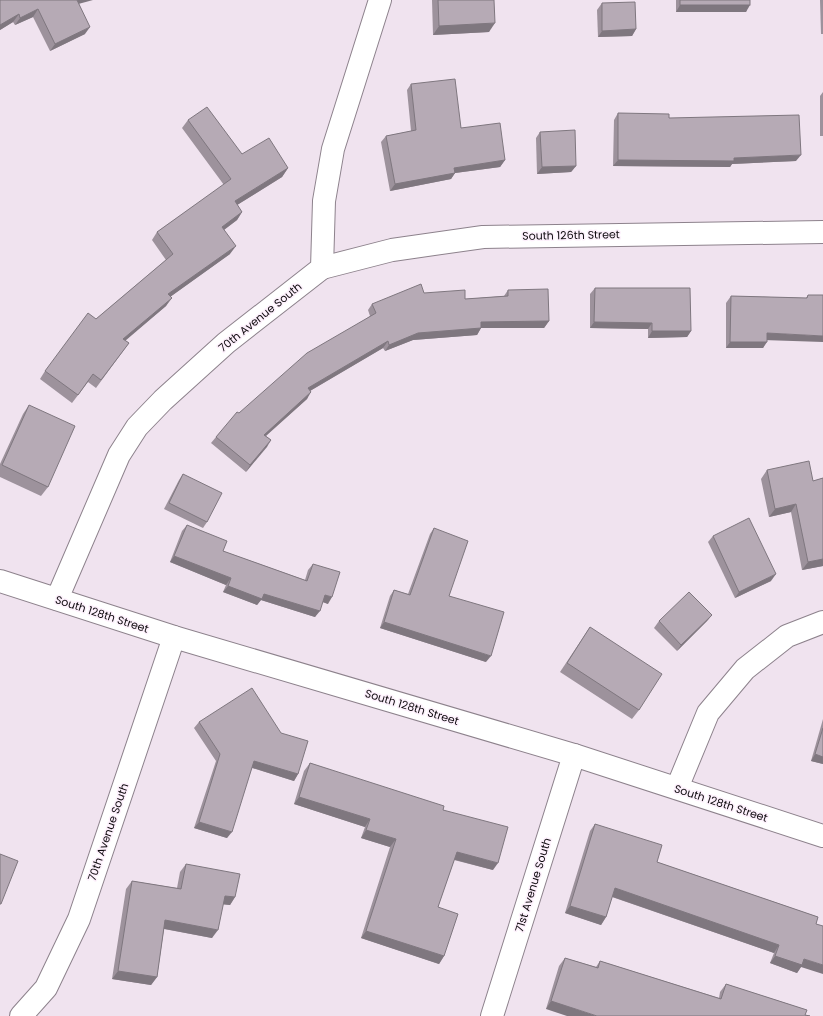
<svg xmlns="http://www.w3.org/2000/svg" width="823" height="1016" font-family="Poppins,sans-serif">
	<rect width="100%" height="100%" fill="#f0e3ef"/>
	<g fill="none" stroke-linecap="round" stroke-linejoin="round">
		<!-- street casing -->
		<g stroke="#8d828c" stroke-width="24">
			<g id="street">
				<polyline points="322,268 392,250 483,237 823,232"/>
				<polyline points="57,599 119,455 137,427 163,400 226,343 322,268 324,201 333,149 380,0"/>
				<polyline points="677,788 708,713 745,669 787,636 823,622"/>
				<polyline points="21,1016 46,988 79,919 174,637"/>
				<polyline points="492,1016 574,755"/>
			</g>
		</g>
		<!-- secondary casing -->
		<g stroke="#8d828c" stroke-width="24">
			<polyline id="secondary" points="0,581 174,637 574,755 823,836"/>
		</g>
		<!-- street -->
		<use href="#street" stroke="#fff" stroke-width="22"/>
		<!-- secondary -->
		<use href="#secondary" stroke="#fff" stroke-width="22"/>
	</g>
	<!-- wall -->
	<g fill="#9d929c">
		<polygon points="0,0 79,4 85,34 50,51 33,17 15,25 13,22 0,30"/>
		<polygon points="432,0 494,0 489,32 433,35"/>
		<polygon points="676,0 750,0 746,12 676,12"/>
		<polygon points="820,0 823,0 823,34 821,34"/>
		<polygon points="602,3 636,29 632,36 598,37 597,10"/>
		<polygon points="411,84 461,128 505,160 500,167 455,173 451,179 390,191 381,142 386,136 411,131 407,90"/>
		<polygon points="823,92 823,136 820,136 820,96"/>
		<polygon points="618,113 669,118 796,161 732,164 730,167 613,166 614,120"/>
		<polygon points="188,120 242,154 288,168 282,177 237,205 242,212 237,220 224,230 230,254 170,297 166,306 125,340 129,343 96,388 88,382 72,403 40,379 45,371 96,319 166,260 152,240 157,232 224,185 182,128"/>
		<polygon points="540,132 576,166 571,172 537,174 536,138"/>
		<polygon points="595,288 691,331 687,337 648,338 648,329 590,328 590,294"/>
		<polygon points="508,290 549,321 544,328 481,328 477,335 413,340 385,351 383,348 310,391 307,399 266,436 271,440 246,472 211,443 216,437 239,413 370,316 368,310 372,304 424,293 465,299 504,296"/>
		<polygon points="808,295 823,295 767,340 763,348 726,348 726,303 731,296 806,298"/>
		<polygon points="29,405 48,487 41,496 0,477 0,464 23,414"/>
		<polygon points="767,470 813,481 823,478 823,566 802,570 791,512 769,517 761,479"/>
		<polygon points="183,474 207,522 203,528 164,509 179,480"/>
		<polygon points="187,525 223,551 305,580 308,570 313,564 328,604 323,602 315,617 261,600 257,605 223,592 226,585 170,562 182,531"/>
		<polygon points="434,528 449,596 486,662 380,628 390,596 394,590 408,594 430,534"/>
		<polygon points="713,536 771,581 735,598 708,542"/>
		<polygon points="712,615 707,621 677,651 654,628 659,621"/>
		<polygon points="590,627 639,710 632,719 560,672"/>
		<polygon points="823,719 823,764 811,761"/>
		<polygon points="199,722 298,774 294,781 252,768 227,838 194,828 216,761 194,728"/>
		<polygon points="310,763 443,810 493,870 454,860 438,907 444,956 439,964 361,938 390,847 361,838 365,827 294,804 304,771"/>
		<polygon points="595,824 657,862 818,917 801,967 797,973 770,963 774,953 612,897 606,917 601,925 565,913 590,831"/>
		<polygon points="186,864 235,897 230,905 223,904 212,938 164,929 157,977 151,985 112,979 126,889 132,881 177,888 180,872"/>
		<polygon points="565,958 596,967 600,961 719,998 720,992 726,984 807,1010 546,1009 559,966"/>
	</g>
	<!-- shaded-wall -->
	<g fill="#7f777f">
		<polygon points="75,0 93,0 71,6"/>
		<polygon points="680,5 750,5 746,12 676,12"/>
		<polygon points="38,9 33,17 15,25 20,18"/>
		<polygon points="19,14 13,22 0,30 0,25"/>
		<polygon points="495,23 489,32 433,35 439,26"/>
		<polygon points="90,27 85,34 50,51 55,44"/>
		<polygon points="636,29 632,36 598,37 602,31"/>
		<polygon points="801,155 796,161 732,164 730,167 613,166 618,160 734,158"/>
		<polygon points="505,160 500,167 455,173 451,179 390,191 395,184 454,168"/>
		<polygon points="576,166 571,172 537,174 542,167"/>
		<polygon points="288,168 282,177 229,210 235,201"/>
		<polygon points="242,212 237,220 217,235 222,227"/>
		<polygon points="236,246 230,254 163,302 168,294"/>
		<polygon points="172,298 166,306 118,347 123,339"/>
		<polygon points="549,321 544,328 476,328 481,322"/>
		<polygon points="594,322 652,323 648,329 590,328"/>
		<polygon points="481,328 477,335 413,340 385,351 389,345 418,333"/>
		<polygon points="652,331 691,331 687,337 648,338"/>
		<polygon points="767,333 823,336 823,342 763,340"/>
		<polygon points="388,341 383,348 303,395 308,388"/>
		<polygon points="730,342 767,342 763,348 726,348"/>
		<polygon points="311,392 307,399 260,441 264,435"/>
		<polygon points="271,440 267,447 246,472 250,465"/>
		<polygon points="796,504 791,512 769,517 775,509"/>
		<polygon points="174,556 231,578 226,585 170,562"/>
		<polygon points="823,559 823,566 802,570 808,562"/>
		<polygon points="776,574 771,581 735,598 739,592"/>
		<polygon points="228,586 264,594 320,611 315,617 261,600 257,605 223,592"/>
		<polygon points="325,595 332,597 328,604 320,601"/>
		<polygon points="712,615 707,621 677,651 681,645"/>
		<polygon points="384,622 491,656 486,662 380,628"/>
		<polygon points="815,754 823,757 823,764 811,761"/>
		<polygon points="254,761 298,774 294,781 250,767"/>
		<polygon points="299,797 370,819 365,827 294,804"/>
		<polygon points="199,822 232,832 227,838 194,828"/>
		<polygon points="366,830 396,839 390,847 361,838"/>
		<polygon points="457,852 498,863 493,870 452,859"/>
		<polygon points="615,888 779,945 774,953 610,896"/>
		<polygon points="225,896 235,897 230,905 219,904"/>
		<polygon points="570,906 606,917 601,925 565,913"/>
		<polygon points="165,920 218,930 212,938 160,928"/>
		<polygon points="366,931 444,956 439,964 361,938"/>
		<polygon points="775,956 804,959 823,965 823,974 801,967 797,973 770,963"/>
		<polygon points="118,971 157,977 151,985 112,979"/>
		<polygon points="551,1001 597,1016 567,1016 546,1009"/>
	</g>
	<!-- building -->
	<g fill="#b6aab5" stroke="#7f777f">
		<polygon points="0,0 77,0 90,27 55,44 38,9 20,18 19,14 0,25"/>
		<polygon points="438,0 494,0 495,23 439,26"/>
		<rect x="680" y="0" width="70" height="5"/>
		<polygon points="635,2 636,29 602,31 602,3"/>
		<polygon points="455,79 461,128 500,123 505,160 454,168 455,173 395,184 386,136 416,130 411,84"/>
		<polygon points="207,107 242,154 269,138 288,168 235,201 242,212 222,227 236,246 168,294 172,298 123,339 129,343 101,380 93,374 78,395 45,371 88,313 96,319 173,254 157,232 231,179 188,120"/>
		<polygon points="618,113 669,114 669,118 799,115 801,155 734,158 734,161 618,160"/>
		<polygon points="575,130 576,166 542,167 540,132"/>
		<polygon points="421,284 424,293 465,290 465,299 508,296 508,290 548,289 549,321 481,322 481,328 418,333 389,345 388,341 308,388 311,392 264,435 271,440 250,465 216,437 237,412 239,413 307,353 376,313 372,304"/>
		<polygon points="595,288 690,288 691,331 652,331 652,323 594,322"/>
		<polygon points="808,295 823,295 823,336 767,333 767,342 730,342 731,296 807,298"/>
		<polygon points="29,405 75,426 48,487 2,465"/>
		<polygon points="809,461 813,481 823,478 823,559 808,562 796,504 775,509 767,470"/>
		<polygon points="183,474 222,493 207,522 169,503"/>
		<polygon points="749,518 776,574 739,592 713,536"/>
		<polygon points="187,525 227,541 223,551 307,581 313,564 340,572 332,597 325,595 320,611 264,594 262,599 228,586 231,578 174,556"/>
		<polygon points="434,528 468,541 449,596 504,612 491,656 384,622 394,590 410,595"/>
		<polygon points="689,592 712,615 681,645 659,621"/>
		<polygon points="590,627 662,674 639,710 567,663"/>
		<polygon points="252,688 281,733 308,741 298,774 254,761 232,832 199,822 220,754 199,722"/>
		<polygon points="823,728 823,757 815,754"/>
		<polygon points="310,763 444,806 443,810 508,827 498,863 457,852 438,907 458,914 444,956 366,931 396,839 366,830 370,819 299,797"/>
		<polygon points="595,824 662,845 657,862 818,917 816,924 823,926 823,965 804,959 802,965 775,956 779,945 615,888 606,917 570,906"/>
		<polygon points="0,854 18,861 1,904 0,904"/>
		<polygon points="186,864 240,874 235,897 225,896 218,930 165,920 157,977 118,971 132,881 181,889"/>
		<polygon points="565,958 598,968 600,961 721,999 726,984 807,1010 805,1015 810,1016 597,1016 551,1001"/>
	</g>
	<g text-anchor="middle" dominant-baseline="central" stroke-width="3" stroke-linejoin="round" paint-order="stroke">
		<!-- street labels -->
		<g font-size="11" fill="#0e0a0e" stroke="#fdf0fc">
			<text transform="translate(571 235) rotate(-1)">South 126th Street</text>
			<text transform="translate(260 317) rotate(-39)">70th Avenue South</text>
			<text transform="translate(102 614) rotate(18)">South 128th Street</text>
			<text transform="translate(412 707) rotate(17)">South 128th Street</text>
			<text transform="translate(721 803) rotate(18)">South 128th Street</text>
			<text transform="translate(108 832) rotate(-71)">70th Avenue South</text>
			<text transform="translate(533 885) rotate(-73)">71st Avenue South</text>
		</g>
	</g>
</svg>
